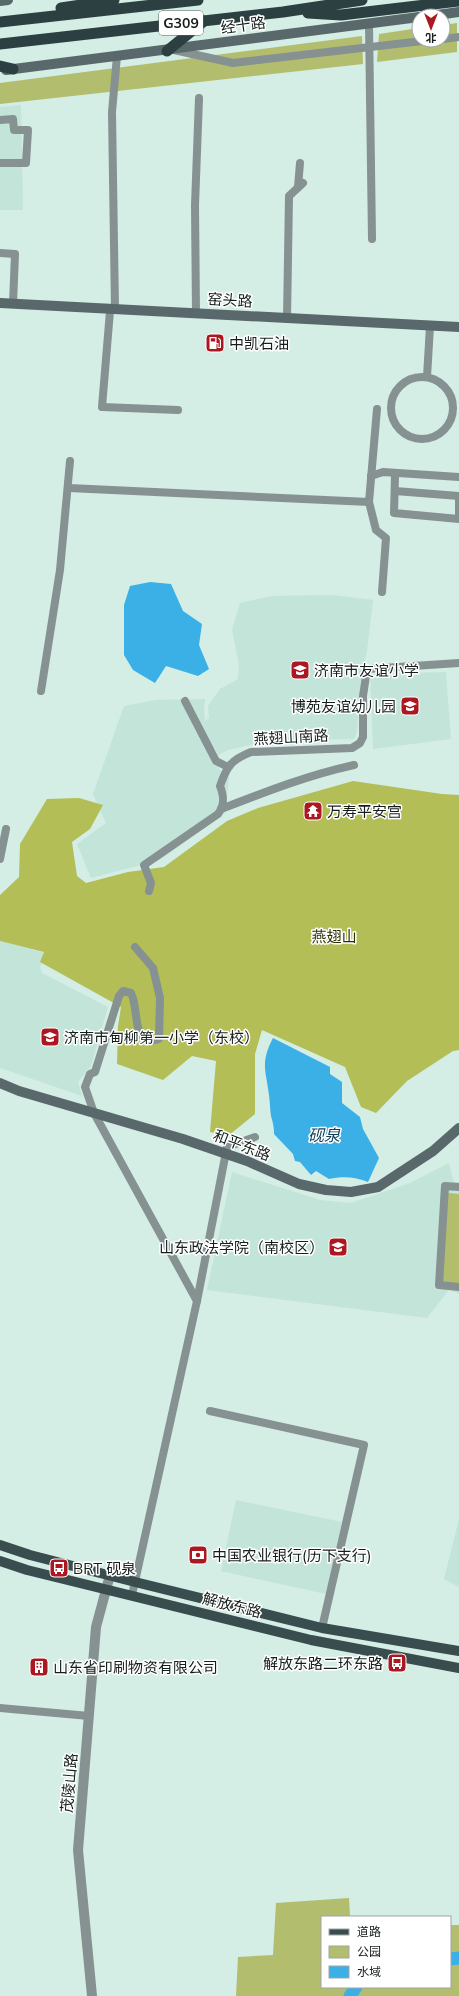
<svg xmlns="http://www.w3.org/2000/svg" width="459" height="1996" font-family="Mulish,'Noto Sans SC',sans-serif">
	<rect width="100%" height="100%" fill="#d4ede5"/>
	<!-- built -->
	<g fill="#c3e4d9">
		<polygon points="21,105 23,210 0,210 0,107"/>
		<polygon points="332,595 373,600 367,651 361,677 357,732 354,739 268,741 228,750 218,755 213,745 219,769 229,778 225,813 160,860 91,878 77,844 106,823 93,794 124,706 156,700 205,699 204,711 205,721 209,718 208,706 220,689 238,679 239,664 232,630 240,603 271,596"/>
		<polygon points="446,672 451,739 373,749 370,674"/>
		<polygon points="0,941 45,953 40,967 42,973 108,1007 91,1066 78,1082 82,1096 0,1068"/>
		<polygon points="449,1163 454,1182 459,1182 459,1294 449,1290 427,1318 207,1290 232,1172 320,1200 351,1203 410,1183"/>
		<polygon points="236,1500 342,1522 326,1594 221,1571"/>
		<polygon points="459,1519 459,1587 444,1579"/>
	</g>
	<!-- green -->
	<g fill="#b3bd6e">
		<polygon points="457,23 457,52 377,62 379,34 419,28 419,40 443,40 443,25"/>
		<polygon points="362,36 363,64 0,104 0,83"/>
		<polygon points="441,1192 459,1194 459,1289 437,1286"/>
		<polygon points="349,1898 350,1917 322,1917 322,1987 450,1987 450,1925 459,1925 459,1996 236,1996 238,1957 273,1955 276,1903"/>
	</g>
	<!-- forest -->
	<polygon fill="#b3be57" points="353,781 442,794 459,795 459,1050 453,1051 407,1081 376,1113 361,1107 345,1067 262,1030 255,1054 255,1114 228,1136 210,1132 216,1061 192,1056 163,1080 117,1064 118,1026 121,1007 40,962 44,952 0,941 0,895 19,877 20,844 47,799 79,798 103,805 90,829 72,842 77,876 86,883 128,872 164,867 227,821 258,808"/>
	<!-- water -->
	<g fill="#3bb0e7">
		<polygon points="150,582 171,584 183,611 202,624 199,645 209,669 198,676 166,666 155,683 133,670 124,655 124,605 130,586"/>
		<path d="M273 1038 330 1067V1074L342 1082V1103L360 1117 363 1129 379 1158 368 1182C356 1177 343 1176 329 1179L316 1171 311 1175 300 1162 295 1161 293 1154 274 1134C274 1127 273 1123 271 1116 270 1110 270 1102 269 1095 266 1070 260 1063 273 1038Z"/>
	</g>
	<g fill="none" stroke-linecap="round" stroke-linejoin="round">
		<!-- river -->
		<g stroke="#3bb0e7" stroke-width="13">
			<polyline points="450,1959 459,1958"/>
			<polyline points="350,1996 356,1987"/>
		</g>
		<!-- minor -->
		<g stroke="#869192" stroke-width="8">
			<polyline points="369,24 372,239"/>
			<polyline points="443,39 459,37"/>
			<polyline points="174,50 233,63 431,40"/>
			<polyline points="0,120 13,119 14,130 28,130 26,163 0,163"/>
			<polyline points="298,187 300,163"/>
			<polyline points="0,253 15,254 13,304"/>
			<polyline points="115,309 112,112 117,56"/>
			<polyline points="110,311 102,407 178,410"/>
			<polyline points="196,314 195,205 199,98"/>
			<polyline points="287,319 289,196 303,183"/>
			<circle cx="422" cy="408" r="31"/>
			<polyline points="427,377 430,326"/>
			<polyline points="371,476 383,472 459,477"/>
			<polyline points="395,476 394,513 459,519 459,500"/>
			<polyline points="69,488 369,502 377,409"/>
			<polyline points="395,491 459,496"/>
			<polyline points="369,502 376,530 386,538 382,592"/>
			<polyline points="41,691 60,570 70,461"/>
			<polyline points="185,701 216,761 228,767"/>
			<path d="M221 809C265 792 308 775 354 765"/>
			<polyline points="0,859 6,829"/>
			<path d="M149 891 151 883 144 865 218 814C225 805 224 796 220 786 227 766 231 760 251 752L352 748 360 743 363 737V696L367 669 459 663"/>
			<polyline points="459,1187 445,1186 439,1285 459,1287"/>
			<polyline points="197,1301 227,1147 255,1137"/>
			<polyline points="210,1411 364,1445 322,1628"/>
			<path d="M132 1595 197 1301 94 1113 85 1087 90 1074 95 1072 119 996 123 991 131 993C140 1010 130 1048 159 1039L160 998 153 968 135 947"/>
			<polyline points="0,1708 89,1716"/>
		</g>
		<!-- tertiary -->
		<polyline stroke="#869192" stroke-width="10" points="92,1996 78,1850 96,1627 110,1575"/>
		<!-- secondary -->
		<g stroke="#59686a" stroke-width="10">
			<polyline points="0,1 8,0"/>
			<polyline points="430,16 459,12"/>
			<polyline points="6,70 419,17"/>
			<polyline points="0,303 459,327"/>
			<polyline points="0,1083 19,1091 183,1139 247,1161 299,1184 326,1190 351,1192 378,1187 433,1151 459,1128"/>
		</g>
		<!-- primary -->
		<g stroke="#394c4e" stroke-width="10">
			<polyline points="0,1545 30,1555 135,1582 322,1628 459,1651"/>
			<polyline points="0,1561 27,1570 311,1640 459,1668"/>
		</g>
		<!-- trunk -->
		<g stroke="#2c4042" stroke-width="11">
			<polyline points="61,8 114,0"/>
			<polyline points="308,13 341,15 459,1"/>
			<polyline points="0,22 198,0"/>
			<polyline points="0,44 283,12 362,0"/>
			<polyline points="167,51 204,21"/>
			<polyline points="0,66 13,69"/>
		</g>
	</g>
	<!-- icons -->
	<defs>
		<g id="fuel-square" transform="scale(1)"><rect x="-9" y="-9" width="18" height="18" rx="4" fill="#ac1822" stroke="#fff"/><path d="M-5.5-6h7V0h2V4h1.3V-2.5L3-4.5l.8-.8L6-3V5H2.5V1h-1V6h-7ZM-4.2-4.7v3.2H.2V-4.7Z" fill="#fff"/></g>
		<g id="school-square" transform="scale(1)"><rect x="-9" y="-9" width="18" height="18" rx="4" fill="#ac1822" stroke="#fff"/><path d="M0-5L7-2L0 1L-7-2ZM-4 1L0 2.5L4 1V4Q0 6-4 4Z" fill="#fff"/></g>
		<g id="temple-square" transform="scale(1)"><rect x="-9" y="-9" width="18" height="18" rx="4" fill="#ac1822" stroke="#fff"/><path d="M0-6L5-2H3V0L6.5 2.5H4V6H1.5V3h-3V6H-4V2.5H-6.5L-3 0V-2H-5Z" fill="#fff"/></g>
		<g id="university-square" transform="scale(1)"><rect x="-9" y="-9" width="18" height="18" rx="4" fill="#ac1822" stroke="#fff"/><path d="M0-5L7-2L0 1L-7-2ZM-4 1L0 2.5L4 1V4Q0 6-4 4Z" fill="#fff"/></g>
		<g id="bank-square" transform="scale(1)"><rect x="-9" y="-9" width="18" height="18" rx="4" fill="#ac1822" stroke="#fff"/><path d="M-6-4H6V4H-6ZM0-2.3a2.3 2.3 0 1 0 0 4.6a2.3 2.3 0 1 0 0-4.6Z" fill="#fff"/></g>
		<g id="bus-square" transform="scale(1)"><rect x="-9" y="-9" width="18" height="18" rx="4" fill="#ac1822" stroke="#fff"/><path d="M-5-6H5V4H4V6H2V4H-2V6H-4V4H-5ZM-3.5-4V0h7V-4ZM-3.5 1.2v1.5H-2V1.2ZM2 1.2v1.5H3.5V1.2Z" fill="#fff"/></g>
		<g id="building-square" transform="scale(1)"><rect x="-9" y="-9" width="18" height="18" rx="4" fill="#ac1822" stroke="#fff"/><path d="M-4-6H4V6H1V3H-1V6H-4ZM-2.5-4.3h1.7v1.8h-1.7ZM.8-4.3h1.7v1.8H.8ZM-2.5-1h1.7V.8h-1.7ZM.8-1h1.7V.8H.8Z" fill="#fff"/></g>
	</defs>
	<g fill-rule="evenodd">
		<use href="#fuel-square" x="215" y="343"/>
		<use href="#school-square" x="300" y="670"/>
		<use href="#school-square" x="410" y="706"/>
		<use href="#temple-square" x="313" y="811"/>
		<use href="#school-square" x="50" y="1037"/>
		<use href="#university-square" x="338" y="1247"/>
		<use href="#bank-square" x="198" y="1555"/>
		<use href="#bus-square" x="59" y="1568"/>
		<use href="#bus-square" x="397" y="1663"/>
		<use href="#building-square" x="39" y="1667"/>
	</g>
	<g text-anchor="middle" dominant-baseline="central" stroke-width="3" stroke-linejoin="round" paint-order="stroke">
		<!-- shield labels -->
		<rect fill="#fff" stroke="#5b625f" stroke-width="1" x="159" y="11" width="44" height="24" rx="3"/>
		<g font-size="14" font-weight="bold" fill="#151e1b">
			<text x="181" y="23">G309</text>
		</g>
		<!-- street labels -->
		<g font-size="15" fill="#151e1b" stroke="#fff">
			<text transform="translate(243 25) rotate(-8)">经十路</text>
			<text transform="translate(230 300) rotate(3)">窑头路</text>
			<text transform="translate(291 737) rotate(-3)">燕翅山南路</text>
			<text transform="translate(242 1145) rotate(21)">和平东路</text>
			<text transform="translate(232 1605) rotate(14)">解放东路</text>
			<text transform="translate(69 1783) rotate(-85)">茂陵山路</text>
		</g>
		<!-- poi labels -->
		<g font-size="15" fill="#151e1b" stroke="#fff" text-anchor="start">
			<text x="229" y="343">中凯石油</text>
			<text x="314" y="670">济南市友谊小学</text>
			<text x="396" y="706" text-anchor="end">博苑友谊幼儿园</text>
			<text x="327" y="811">万寿平安宫</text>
			<text x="64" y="1037">济南市甸柳第一小学（东校）</text>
			<text x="324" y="1247" text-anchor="end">山东政法学院（南校区）</text>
			<text x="212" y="1555">中国农业银行(历下支行)</text>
			<text x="73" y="1568">BRT 砚泉</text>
			<text x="383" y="1663" text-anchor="end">解放东路二环东路</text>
			<text x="53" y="1667">山东省印刷物资有限公司</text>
		</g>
		<!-- park labels -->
		<g font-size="15" fill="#2c2f02" stroke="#fff">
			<text x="334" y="936">燕翅山</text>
		</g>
		<!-- water labels -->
		<g font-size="16" font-style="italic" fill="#104057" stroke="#fff">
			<text x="324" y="1135">砚泉</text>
		</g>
	</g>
	<!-- legend -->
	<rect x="321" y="1916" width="130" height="72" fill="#ffffff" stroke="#a1a5a4"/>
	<rect x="329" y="1929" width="20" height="6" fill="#394c4e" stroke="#a1a5a4"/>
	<text x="357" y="1936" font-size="12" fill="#151e1b">道路</text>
	<rect x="329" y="1946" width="20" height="12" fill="#b3bd6e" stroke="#a1a5a4"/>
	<text x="357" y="1956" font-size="12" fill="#151e1b">公园</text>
	<rect x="329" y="1966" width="20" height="12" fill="#3bb0e7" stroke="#a1a5a4"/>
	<text x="357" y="1976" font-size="12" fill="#151e1b">水域</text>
	<!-- north arrow -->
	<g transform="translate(431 28) rotate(180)"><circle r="19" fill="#ffffff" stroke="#a1a5a4"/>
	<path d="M0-3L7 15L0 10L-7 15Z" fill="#ac1822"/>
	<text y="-6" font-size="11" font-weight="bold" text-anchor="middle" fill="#151e1b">北</text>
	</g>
</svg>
